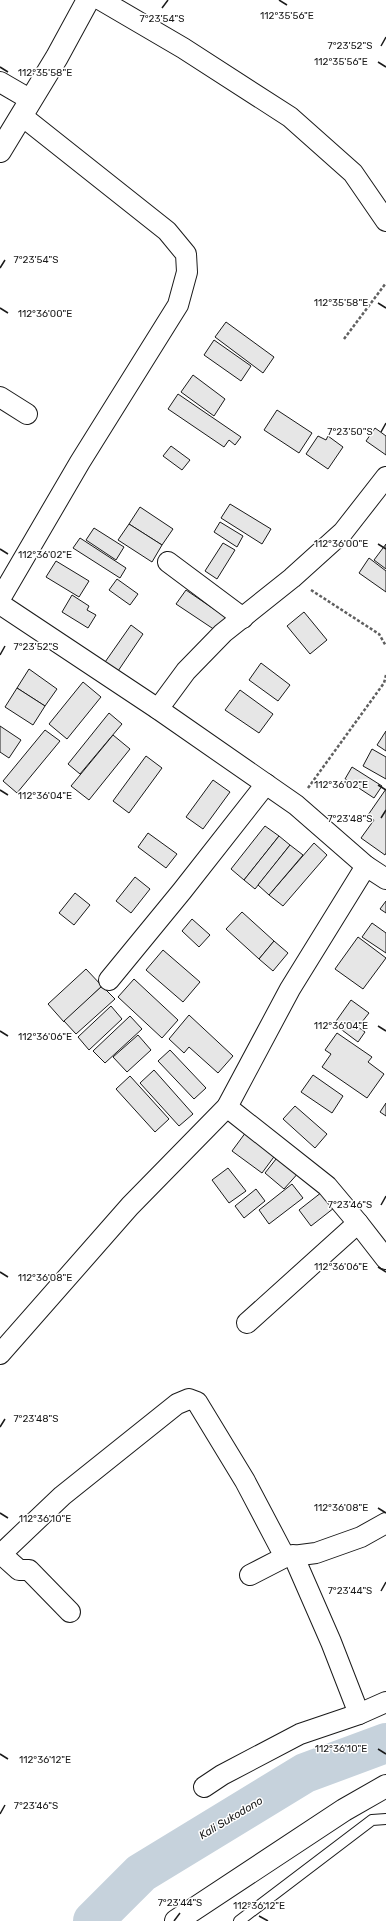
<svg xmlns="http://www.w3.org/2000/svg" width="386" height="1921" font-family="Rubik,sans-serif">
	<rect width="100%" height="100%" fill="#fff"/>
	<g fill="none" stroke-linecap="round" stroke-linejoin="round">
		<!-- river -->
		<polyline stroke="#c6d2dc" stroke-width="40" points="93,1921 141,1873 305,1773 386,1743"/>
	</g>
	<!-- building -->
	<g fill="#e6e6e6" stroke="#1a1a1a">
		<polygon points="226,322 274,357 263,373 215,337"/>
		<polygon points="214,340 251,366 241,381 204,355"/>
		<polygon points="193,375 225,399 214,416 181,392"/>
		<polygon points="178,394 241,437 235,445 229,440 224,447 168,409"/>
		<polygon points="277,410 312,433 299,453 264,430"/>
		<polygon points="375,428 386,436 386,455 366,441"/>
		<polygon points="318,436 326,440 328,436 343,447 328,469 306,454"/>
		<polygon points="171,446 190,460 182,470 163,456"/>
		<polygon points="230,504 271,529 262,544 221,518"/>
		<polygon points="140,507 173,529 162,545 129,524"/>
		<polygon points="220,522 243,536 237,547 214,532"/>
		<polygon points="129,524 162,545 152,562 118,540"/>
		<polygon points="94,528 124,547 116,560 86,540"/>
		<polygon points="80,538 126,568 120,578 73,548"/>
		<polygon points="223,543 235,550 217,579 205,571"/>
		<polygon points="386,544 386,569 374,560"/>
		<polygon points="369,558 386,571 386,592 359,573"/>
		<polygon points="56,561 89,581 79,597 46,577"/>
		<polygon points="117,579 138,594 130,605 109,590"/>
		<polygon points="186,590 227,618 218,632 176,604"/>
		<polygon points="72,595 89,606 87,610 96,615 88,628 62,612"/>
		<polygon points="304,612 327,640 310,654 287,626"/>
		<polygon points="131,625 143,634 116,674 103,665"/>
		<polygon points="261,663 290,685 278,701 249,680"/>
		<polygon points="29,669 57,689 45,706 17,688"/>
		<polygon points="83,682 101,697 67,739 49,724"/>
		<polygon points="17,688 45,706 33,725 5,707"/>
		<polygon points="240,690 273,714 259,733 225,710"/>
		<polygon points="109,713 122,724 80,774 68,764"/>
		<polygon points="0,726 21,740 9,758 0,752"/>
		<polygon points="45,730 60,741 17,793 3,781"/>
		<polygon points="386,731 386,751 377,745"/>
		<polygon points="113,735 130,749 89,800 71,786"/>
		<polygon points="372,749 386,757 386,779 363,766"/>
		<polygon points="146,756 162,768 129,813 113,801"/>
		<polygon points="352,767 382,786 374,798 345,779"/>
		<polygon points="213,780 230,792 203,829 186,817"/>
		<polygon points="386,789 386,853 385,855 361,838 374,820 368,815"/>
		<polygon points="265,826 279,836 244,880 231,869"/>
		<polygon points="148,833 177,854 166,868 138,847"/>
		<polygon points="279,836 290,845 255,889 244,880"/>
		<polygon points="314,843 327,855 283,906 269,895"/>
		<polygon points="290,845 303,855 269,895 258,885"/>
		<polygon points="135,877 150,889 131,913 116,901"/>
		<polygon points="75,893 90,905 74,925 59,913"/>
		<polygon points="386,901 386,913 380,909"/>
		<polygon points="242,912 274,941 259,959 226,929"/>
		<polygon points="192,919 210,935 199,947 182,931"/>
		<polygon points="372,923 386,933 386,953 362,937"/>
		<polygon points="358,937 386,958 363,989 335,969"/>
		<polygon points="274,941 288,953 273,971 259,959"/>
		<polygon points="163,950 200,982 183,1002 146,970"/>
		<polygon points="86,969 102,986 64,1022 48,1004"/>
		<polygon points="134,979 178,1020 162,1038 118,997"/>
		<polygon points="102,986 115,999 76,1034 64,1021"/>
		<polygon points="351,1000 369,1013 358,1027 365,1032 358,1042 334,1024"/>
		<polygon points="111,1006 122,1019 89,1050 78,1037"/>
		<polygon points="189,1015 233,1056 218,1073 189,1047 184,1053 169,1039"/>
		<polygon points="130,1016 142,1029 105,1063 93,1051"/>
		<polygon points="337,1033 372,1057 368,1062 384,1074 367,1098 322,1067 331,1054 325,1050"/>
		<polygon points="138,1035 151,1050 127,1072 113,1057"/>
		<polygon points="170,1050 206,1088 194,1099 158,1061"/>
		<polygon points="154,1070 193,1114 179,1126 140,1083"/>
		<polygon points="313,1075 343,1096 332,1113 301,1092"/>
		<polygon points="130,1076 169,1119 155,1132 116,1089"/>
		<polygon points="386,1103 386,1116 380,1112"/>
		<polygon points="295,1106 327,1134 315,1148 283,1119"/>
		<polygon points="246,1132 276,1154 262,1173 232,1151"/>
		<polygon points="280,1154 300,1171 284,1189 265,1173"/>
		<polygon points="228,1168 246,1191 229,1203 212,1180"/>
		<polygon points="292,1184 303,1198 269,1224 259,1210"/>
		<polygon points="256,1189 265,1201 244,1218 235,1206"/>
		<polygon points="322,1192 334,1208 311,1226 299,1210"/>
	</g>
	<g fill="none" stroke-linecap="round" stroke-linejoin="round">
		<!-- lane casing -->
		<g stroke="#1a1a1a" stroke-width="12">
			<polyline id="lane" points="239,1921 372,1820 386,1819"/>
		</g>
		<!-- street casing -->
		<g stroke="#1a1a1a" stroke-width="22">
			<g id="street">
				<polyline points="101,0 183,48 290,117 353,173 386,221"/>
				<polyline points="0,82 31,100"/>
				<polyline points="0,397 27,414"/>
				<polyline points="168,562 243,618"/>
				<polyline points="0,599 80,462 178,305 187,272 186,254 167,231 22,116"/>
				<polyline points="0,604 158,709 296,805 366,866 386,879"/>
				<polyline points="158,709 186,671 223,633 292,578 343,532 386,477"/>
				<polyline points="109,980 182,891 266,784"/>
				<polyline points="227,1107 327,1186 358,1223 386,1259"/>
				<polyline points="247,1323 358,1223"/>
				<polyline points="0,1354 130,1206 227,1107 290,989 366,866"/>
				<polyline points="0,1553 19,1570 29,1570 70,1612"/>
				<polyline points="1,1554 62,1496 177,1404 189,1399 197,1402 245,1481 285,1557"/>
				<polyline points="293,1555 331,1642 359,1714"/>
				<polyline points="250,1575 285,1557 316,1553 361,1537 386,1523"/>
				<polyline points="204,1787 222,1775 300,1734 359,1714 386,1702"/>
			</g>
		</g>
		<!-- secondary casing -->
		<g stroke="#1a1a1a" stroke-width="24">
			<g id="secondary">
				<polyline points="0,151 57,57 88,0"/>
				<polyline points="176,1921 344,1810 386,1786"/>
			</g>
		</g>
		<!-- path -->
		<g stroke="#5f5f5f" stroke-width="2.5" stroke-dasharray="3 2" stroke-linecap="butt">
			<polyline points="344,339 386,283"/>
			<polyline points="311,590 379,634 386,646"/>
			<polyline points="308,788 384,683 386,675"/>
		</g>
		<!-- lane -->
		<use href="#lane" stroke="#fff" stroke-width="10"/>
		<!-- street -->
		<use href="#street" stroke="#fff" stroke-width="20"/>
		<!-- secondary -->
		<use href="#secondary" stroke="#fff" stroke-width="22"/>
	</g>
	<!-- ticks -->
	<path fill="none" stroke="#1a1a1a" stroke-width="1.5" d="M279 0 287 5M162 8 168 0M381 46 386 37M378 62 386 67M0 67 8 72M0 268 5 260M378 303 386 308M0 308 8 313M381 432 386 423M378 544 386 549M0 549 8 554M0 655 5 646M378 785 386 790M0 790 8 795M381 818 386 810M378 1026 386 1031M0 1031 8 1036M381 1205 386 1196M378 1267 386 1272M0 1272 8 1277M0 1427 5 1419M378 1508 386 1513M0 1513 8 1518M381 1591 386 1582M378 1749 386 1754M0 1754 8 1759M0 1814 5 1805M259 1916 268 1921M174 1921 180 1913"/>
	<g text-anchor="middle" dominant-baseline="central" stroke-width="3" stroke-linejoin="round" paint-order="stroke">
		<!-- water labels -->
		<g font-size="11" font-style="italic" fill="#1a1a1a" stroke="#fff">
			<text transform="translate(231 1818) rotate(-31)">Kali Sukodono</text>
		</g>
	</g>
	<g font-size="10" text-anchor="middle" fill="#1a1a1a" stroke="#fff" stroke-width="3" stroke-linejoin="round" paint-order="stroke">
		<text x="287" y="19">112°35'56"E</text>
		<text x="162" y="22">7°23'54"S</text>
		<text x="350" y="49">7°23'52"S</text>
		<text x="341" y="65">112°35'56"E</text>
		<text x="45" y="76">112°35'58"E</text>
		<text x="36" y="263">7°23'54"S</text>
		<text x="341" y="306">112°35'58"E</text>
		<text x="45" y="317">112°36'00"E</text>
		<text x="350" y="435">7°23'50"S</text>
		<text x="341" y="547">112°36'00"E</text>
		<text x="45" y="558">112°36'02"E</text>
		<text x="36" y="650">7°23'52"S</text>
		<text x="341" y="788">112°36'02"E</text>
		<text x="45" y="799">112°36'04"E</text>
		<text x="350" y="822">7°23'48"S</text>
		<text x="341" y="1029">112°36'04"E</text>
		<text x="45" y="1040">112°36'06"E</text>
		<text x="350" y="1208">7°23'46"S</text>
		<text x="341" y="1270">112°36'06"E</text>
		<text x="45" y="1281">112°36'08"E</text>
		<text x="36" y="1422">7°23'48"S</text>
		<text x="341" y="1511">112°36'08"E</text>
		<text x="45" y="1522">112°36'10"E</text>
		<text x="350" y="1594">7°23'44"S</text>
		<text x="341" y="1752">112°36'10"E</text>
		<text x="45" y="1763">112°36'12"E</text>
		<text x="36" y="1809">7°23'46"S</text>
		<text x="180" y="1906">7°23'44"S</text>
		<text x="259" y="1909">112°36'12"E</text>
	</g>
</svg>
